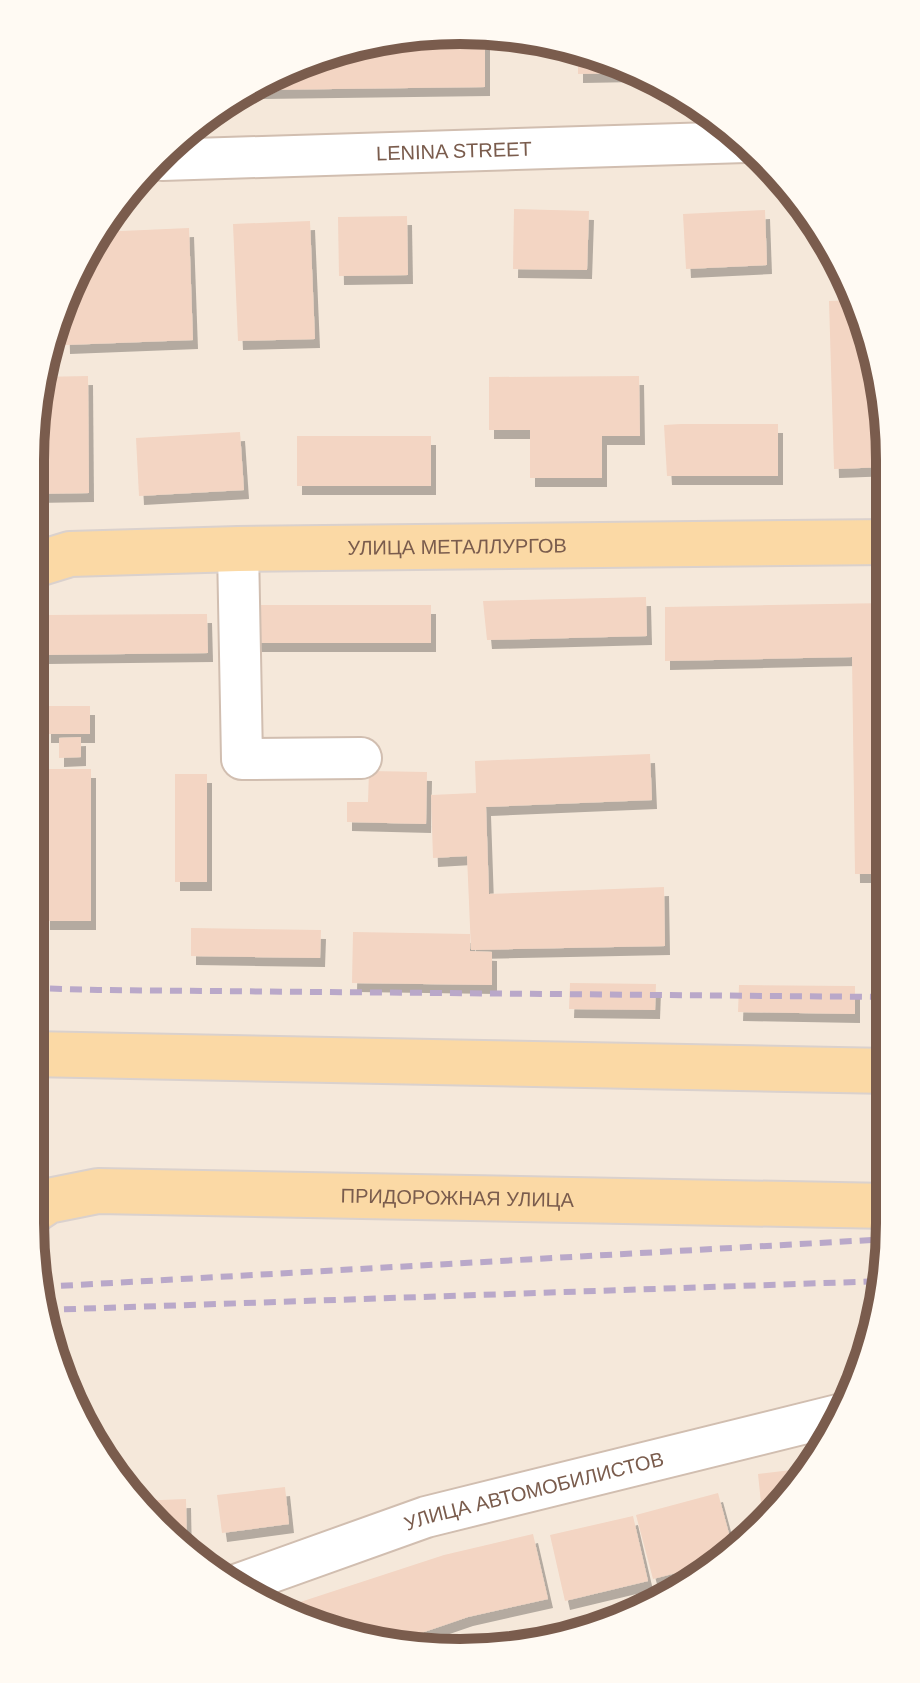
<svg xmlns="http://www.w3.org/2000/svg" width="920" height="1683" font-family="Helvetica,sans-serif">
	<defs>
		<filter id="shadow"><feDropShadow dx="5" dy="9" stdDeviation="0" flood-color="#0004"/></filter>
	</defs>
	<rect width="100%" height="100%" fill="#fdf6ec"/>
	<!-- residential -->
	<polygon fill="#f5e8da" points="516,34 675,87 764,156 818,221 867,321 886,404 889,1251 875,1335 833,1438 744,1546 625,1620 489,1652 349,1638 221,1581 119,1485 53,1362 30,1223 31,432 45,348 87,245 198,119 348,45"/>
	<!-- building -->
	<g fill="#f3d5c3" filter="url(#shadow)">
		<polygon points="485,36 485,87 257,90 348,45"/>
		<polygon points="578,55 631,73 578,74"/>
		<polygon points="514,209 589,211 587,270 513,269"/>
		<polygon points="765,210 767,265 686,269 683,214"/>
		<polygon points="407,216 408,275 339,276 338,217"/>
		<polygon points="310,221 315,339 238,341 233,224"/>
		<polygon points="189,228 193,340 65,345 64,302 87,245 99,232"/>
		<polygon points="856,300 867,321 886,404 887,467 834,469 829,301"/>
		<polygon points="88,376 89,493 31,494 31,432 40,377"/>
		<polygon points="639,376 640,436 602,436 602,478 530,478 530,430 489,430 489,377"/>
		<polygon points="681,424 778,424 778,476 667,476 664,425"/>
		<polygon points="240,432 244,490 139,496 136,438"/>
		<rect x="297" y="436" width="134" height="50"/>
		<polygon points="646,597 647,636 487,640 483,601"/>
		<polygon points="887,603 888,874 855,874 852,657 665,661 665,607"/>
		<rect x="253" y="605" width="178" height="38"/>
		<polygon points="207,614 208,653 43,655 43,615"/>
		<rect x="46" y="706" width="44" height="28"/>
		<polygon points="81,737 81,757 59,758 59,738"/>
		<polygon points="650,754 652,800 486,807 489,894 664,887 665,946 471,950 467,856 433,858 431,795 476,793 475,761"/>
		<rect x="45" y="769" width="46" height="152"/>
		<polygon points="369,771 427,772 426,824 347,822 347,802 368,802"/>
		<rect x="175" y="774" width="32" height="108"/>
		<rect x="30" y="835" width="6" height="74"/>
		<polygon points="191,928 321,930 320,958 191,956"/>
		<polygon points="353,932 470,934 470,951 492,952 492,985 352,983"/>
		<polygon points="570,983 656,984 655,1010 569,1009"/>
		<polygon points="739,985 855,986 855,1014 738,1012"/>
		<polygon points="808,1468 763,1522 758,1474"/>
		<polygon points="285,1487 289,1524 222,1533 217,1495"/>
		<polygon points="718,1493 734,1552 718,1562 653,1579 636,1515"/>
		<polygon points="186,1499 187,1549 136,1501"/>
		<polygon points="633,1516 648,1581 565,1601 550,1535"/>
		<polygon points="533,1534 548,1599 468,1617 392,1643 349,1638 282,1608 444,1555"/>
	</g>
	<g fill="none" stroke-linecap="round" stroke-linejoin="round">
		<!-- minor casing -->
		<g stroke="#d1beb0" stroke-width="44">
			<g id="minor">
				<path id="s1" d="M162 160 746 142"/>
				<polyline points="238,549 242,759 361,758"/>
				<path id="s2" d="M233 1586 426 1517 842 1414"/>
			</g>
		</g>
		<!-- major casing -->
		<g stroke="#dad1cd" stroke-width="48">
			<g id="major">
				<path id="s3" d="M31 566 70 554 238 549 887 542"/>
				<polyline points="30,1054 889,1071"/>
				<path id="s4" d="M30 1213 48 1201 98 1191 889 1206"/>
			</g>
		</g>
		<!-- minor -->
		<use href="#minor" stroke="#fff" stroke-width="40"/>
		<!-- major -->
		<use href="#major" stroke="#fbd9a5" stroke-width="44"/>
		<!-- rail -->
		<g stroke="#b9a8c9" stroke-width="6" stroke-dasharray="12 8" stroke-linecap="butt">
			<polyline points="30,988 98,990 888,997"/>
			<polyline points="41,1287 889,1239"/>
			<polyline points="44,1310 884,1281"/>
		</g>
	</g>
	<g text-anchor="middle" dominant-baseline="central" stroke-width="6" stroke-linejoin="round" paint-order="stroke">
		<!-- street labels -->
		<g font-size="20" fill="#7a5c4d" stroke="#fffaf3">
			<text stroke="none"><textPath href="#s1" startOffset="292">LENINA STREET</textPath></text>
			<text stroke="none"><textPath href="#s3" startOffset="428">УЛИЦА МЕТАЛЛУРГОВ</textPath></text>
			<text stroke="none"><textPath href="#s4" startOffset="432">ПРИДОРОЖНАЯ УЛИЦА</textPath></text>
			<text stroke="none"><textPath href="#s2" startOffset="316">УЛИЦА АВТОМОБИЛИСТОВ</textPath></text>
		</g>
	</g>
	<!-- crop -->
	<path d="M0 0H920V1683H0ZM460 44H460A416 416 0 0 1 876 460V1223A416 416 0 0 1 460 1639H460A416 416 0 0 1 44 1223V460A416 416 0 0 1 460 44Z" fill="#fffaf3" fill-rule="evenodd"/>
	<path fill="none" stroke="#7a5c4d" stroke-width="10" d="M460 44H460A416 416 0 0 1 876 460V1223A416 416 0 0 1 460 1639H460A416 416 0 0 1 44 1223V460A416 416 0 0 1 460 44Z"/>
</svg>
